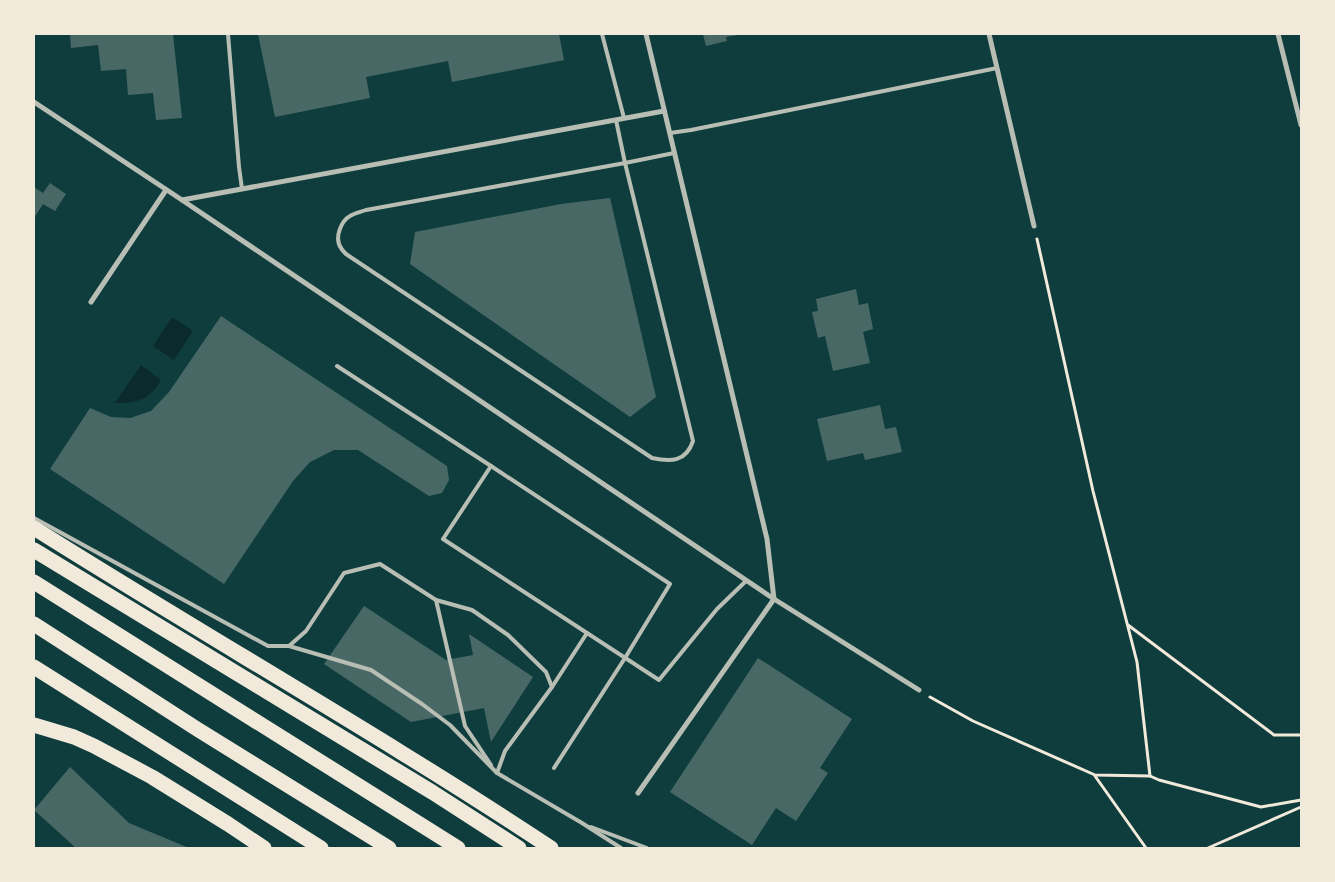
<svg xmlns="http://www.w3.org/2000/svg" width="1335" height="882" font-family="'Exo 2',sans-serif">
	<rect width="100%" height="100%" fill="#0f3d3e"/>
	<!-- water -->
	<g fill="#0a2a2b">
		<polygon points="172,317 193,331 174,360 153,346"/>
		<path d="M141 365 161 380C150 399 137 404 115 403Z"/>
	</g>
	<!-- building -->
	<g fill="#486865">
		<polygon points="70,34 173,34 182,118 156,120 153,93 128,95 126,69 101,71 98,45 71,48"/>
		<polygon points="258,34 559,34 564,60 452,82 448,61 366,77 370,98 275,117"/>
		<polygon points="703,34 738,34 738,35 726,37 727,41 706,46"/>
		<polygon points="50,183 66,194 55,211 43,204 34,218 34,187 43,193"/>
		<polygon points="610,198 656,397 630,417 410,264 415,232 561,204"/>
		<polygon points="856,289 859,305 868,303 873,329 863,332 870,363 833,371 825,336 818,338 812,312 818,311 816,299"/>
		<polygon points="221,316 447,466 449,480 442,493 429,496 358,450 334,450 310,462 293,481 224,584 50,469 90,408 111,417 130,418 151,411 169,392"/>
		<polygon points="880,405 885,429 896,427 902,452 865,460 863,453 827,461 817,419"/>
		<polygon points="364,606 446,660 473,655 469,634 533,677 491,742 484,708 411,722 324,664"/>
		<polygon points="758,658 852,719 820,768 828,773 796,821 776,808 752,845 670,792"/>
		<polygon points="70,767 129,823 189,848 76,848 34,810"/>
	</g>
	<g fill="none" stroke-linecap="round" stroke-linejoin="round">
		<!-- path -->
		<g stroke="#f1e9da" stroke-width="3">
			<polyline points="1037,239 1093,491 1137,662 1150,776"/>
			<polyline points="1128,625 1274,735 1301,735"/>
			<polyline points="930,697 973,721 1095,775 1150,776 1159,780 1261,807 1301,800"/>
			<polyline points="1095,776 1146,848"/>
			<polyline points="1208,848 1301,807"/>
		</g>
		<!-- service -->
		<g stroke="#b8beb3" stroke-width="4">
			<polyline points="228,34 239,167 242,189"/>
			<polyline points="602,34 624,118"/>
			<path d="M616 120 625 163 366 210C361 212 355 213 350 216 341 221 334 238 341 248 342 250 344 252 346 254L652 458C671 462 686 462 693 441L625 163 674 153"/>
			<polyline points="670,133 691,130 997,68"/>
			<polyline points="337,366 491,466 670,584 625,658 554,768"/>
			<polyline points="491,466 443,539 659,680 717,609 746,581"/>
			<polyline points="34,518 268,646 289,646 371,670 422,704 450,725 497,773 582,823 621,848"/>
			<polyline points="436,600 472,610 508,635 546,672 552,687 505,751 497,773"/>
			<polyline points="289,646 306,631 344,573 380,564 436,600 465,726 491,765"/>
			<polyline points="552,687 587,633"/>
			<polyline points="591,827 647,848"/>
		</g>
		<!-- minor -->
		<g stroke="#b8beb3" stroke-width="5">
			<polyline points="989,34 1034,226"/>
			<polyline points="1278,34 1301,125"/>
			<polyline points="34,102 182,200 774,599 919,690"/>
			<polyline points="182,200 664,111"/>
			<polyline points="91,302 166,190"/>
			<polyline points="638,793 774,599 767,539 646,34"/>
		</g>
		<!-- motorway -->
		<g stroke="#f1e9da" stroke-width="15">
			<path d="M34 528C205 636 382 736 551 848"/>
			<polyline points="34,550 432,792 519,848"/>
			<polyline points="34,582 458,848"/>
			<polyline points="34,624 197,729 389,848"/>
			<polyline points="34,667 321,848"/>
			<polyline points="34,725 74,737 94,746 152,777 228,824 264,848"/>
		</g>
	</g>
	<!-- border -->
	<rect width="1335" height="882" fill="none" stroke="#f1e9da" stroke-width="70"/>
</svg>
